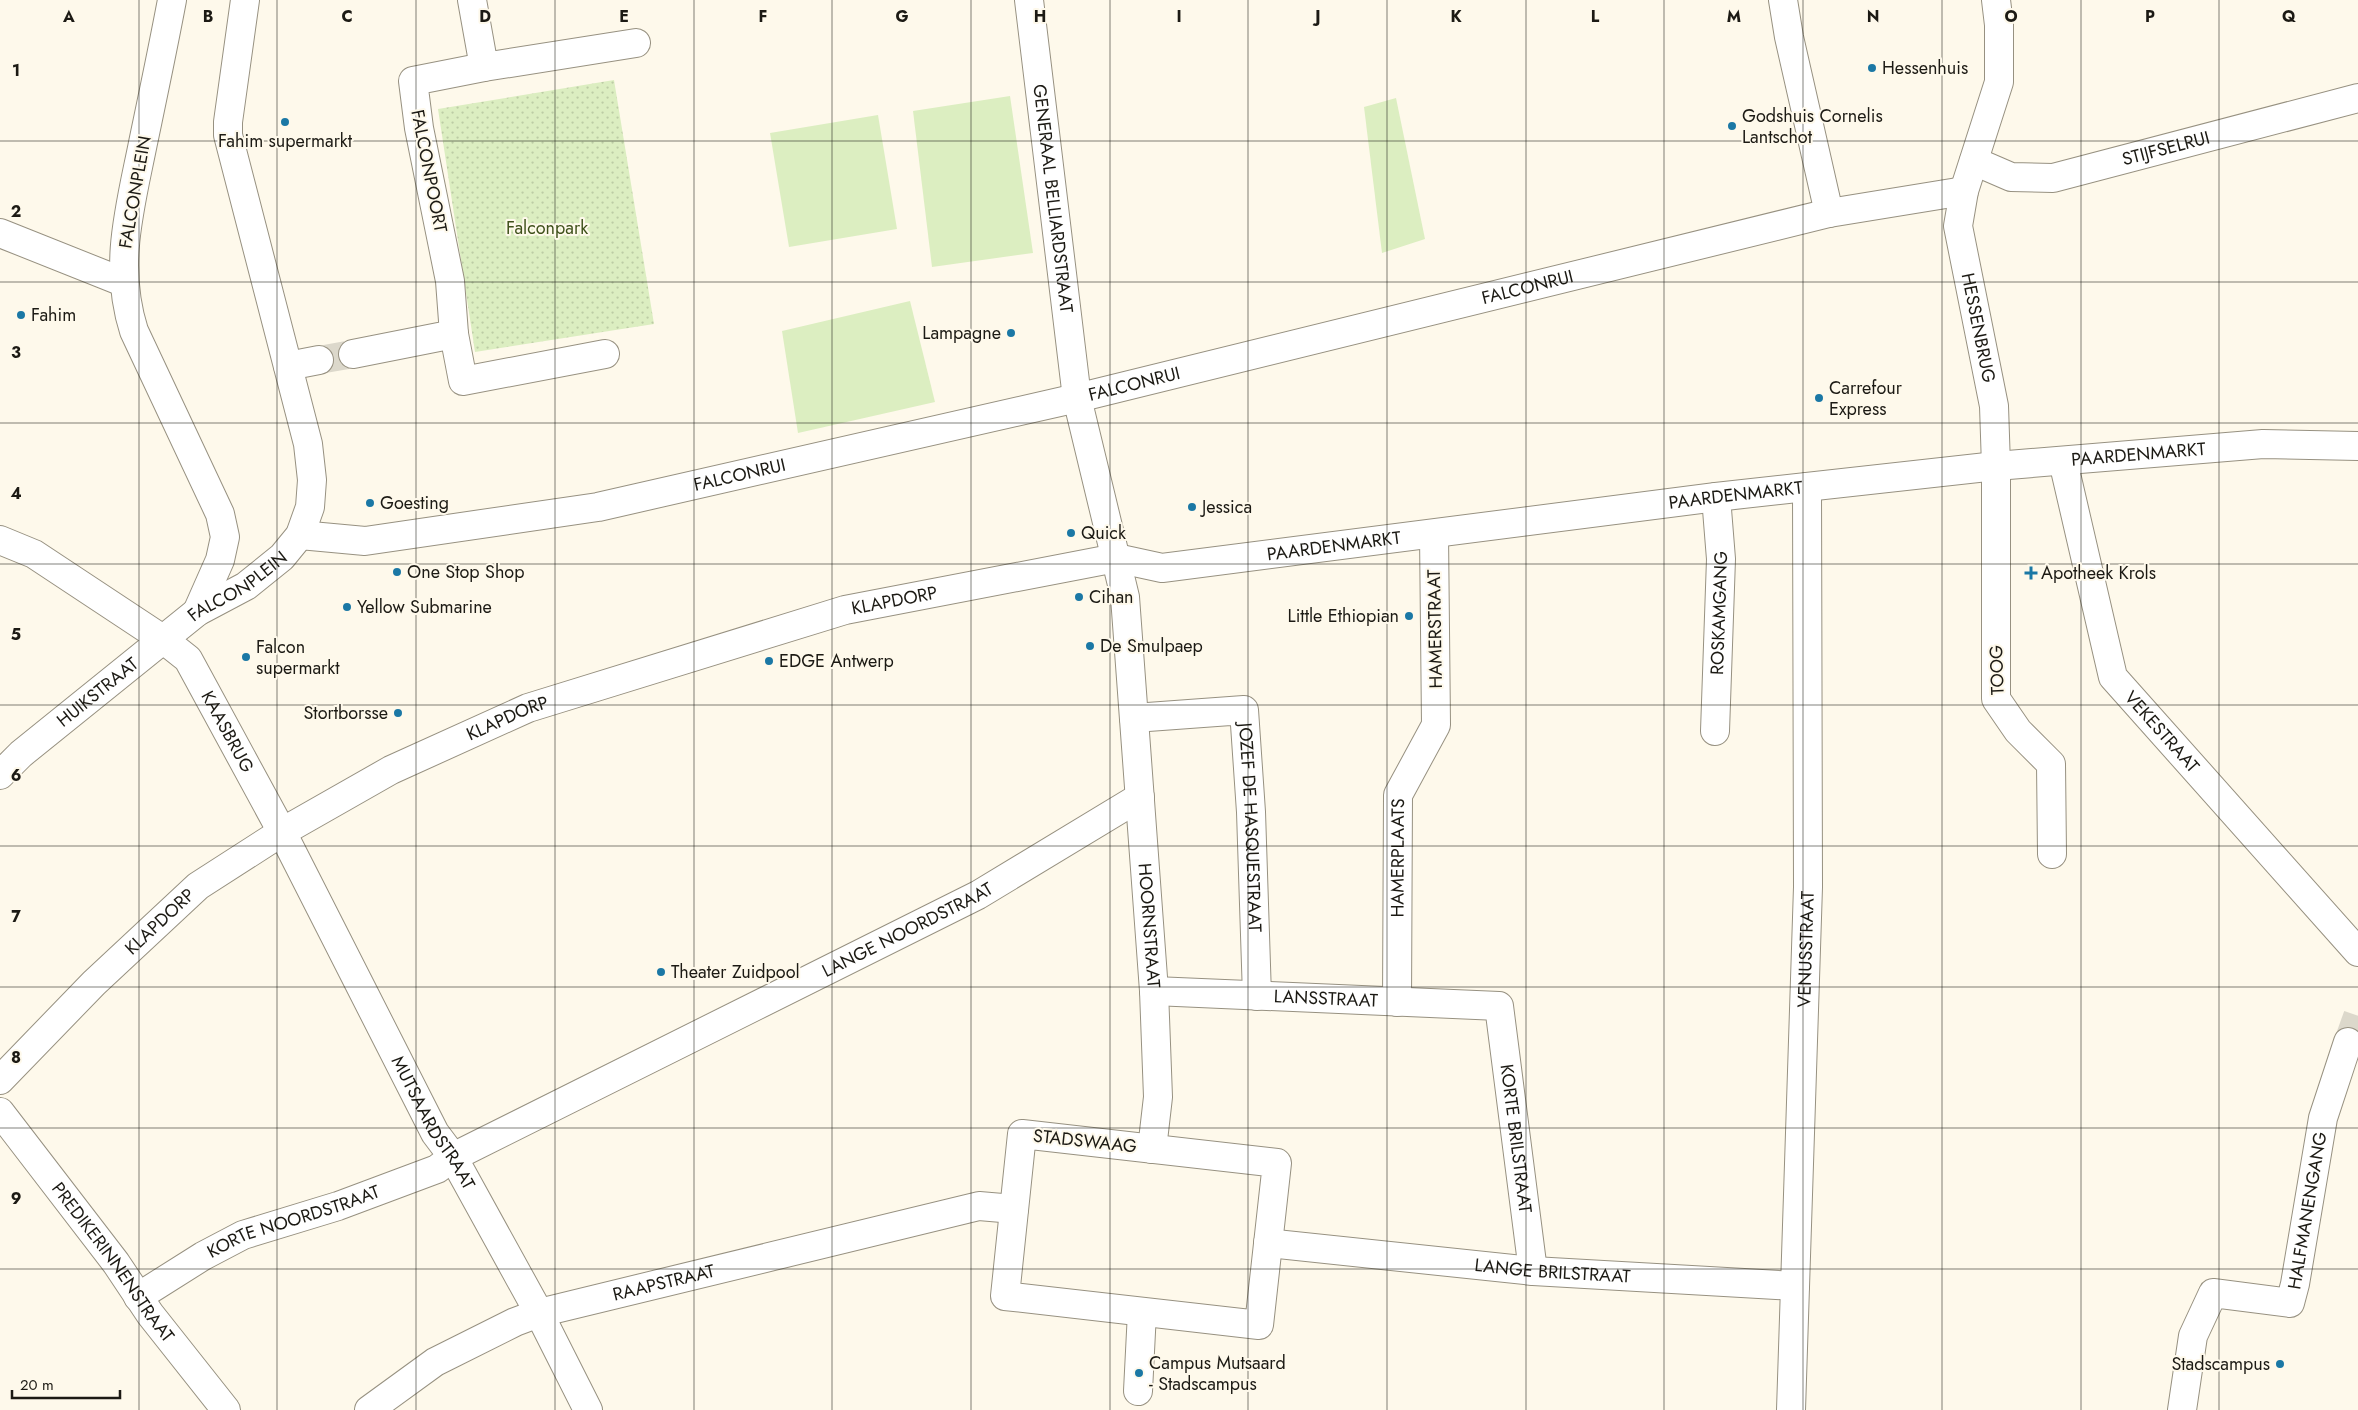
<svg xmlns="http://www.w3.org/2000/svg" width="2358" height="1410" font-family="Jost,sans-serif">
	<defs>
		<pattern id="garden-dots" width="8" height="8" patternUnits="userSpaceOnUse" patternTransform="scale(1.25)"><rect width="8" height="8" fill="#dceec1"/><path d="M2 2h.1M6 6h.1" fill="none" stroke="#bccca5" stroke-width="1.8" stroke-linecap="round"/></pattern>
	</defs>
	<rect width="100%" height="100%" fill="#fef9eb"/>
	<!-- grass -->
	<g fill="#dceec1">
		<polygon points="1010,96 1033,253 932,267 913,111"/>
		<polygon points="1396,98 1425,239 1382,253 1364,107"/>
		<polygon points="878,115 897,229 789,247 770,133"/>
		<polygon points="910,301 935,402 798,433 782,331"/>
	</g>
	<!-- garden -->
	<polygon fill="url(#garden-dots)" points="614,80 654,324 475,352 438,109"/>
	<g fill="none" stroke-linecap="round" stroke-linejoin="round">
		<!-- street-tunnel -->
		<g stroke="#dcd8cb" stroke-width="28" stroke-dasharray="28 14" stroke-linecap="butt">
			<polyline points="319,360 353,354"/>
			<polyline points="2348,1042 2358,1014"/>
		</g>
		<!-- street casing -->
		<g stroke="#979181" stroke-width="30">
			<g id="street">
				<path d="M172 0C163 48 153 95 143 143 130 208 113 265 134 331L220 514 225 537 220 560 197 612"/>
				<polyline points="472,0 484,67 636,43"/>
				<path id="s1" d="M1029 0 1077 398 1125 597 1154 991 1158 1097 1152 1149"/>
				<polyline points="1783,0 1789,37 1829,213"/>
				<path id="s2" d="M1996 0 1999 25V82L1964 191 1958 226 1994 406 1996 466V699L2018 731 2051 764 2052 854"/>
				<path id="s3" d="M1974 161 2011 177 2053 178 2358 98"/>
				<polyline points="0,233 123,282"/>
				<polyline points="454,334 463,381 605,354"/>
				<polyline points="353,354 454,334 450,281 419,128 413,81 484,67"/>
				<polyline points="288,366 319,360"/>
				<path id="s4" d="M2063 461 2113 677 2358 952"/>
				<path id="s5" d="M300 535 365 541 598 507 1077 398 1829 213 1964 191"/>
				<path id="s6" d="M0 540 34 554 164 640 188 659 282 832 435 1133 453 1157 539 1313 588 1410"/>
				<path id="s7" d="M1134 718 1244 710 1251 812 1257 996"/>
				<path id="s8" d="M1715 731 1721 559 1716 497"/>
				<path id="s9" d="M0 775 21 754 197 612 246 586 282 557 300 535 310 507 312 480 308 444 228 135V122L245 0"/>
				<path id="s10" d="M1154 991 1499 1006 1533 1271"/>
				<path id="s11" d="M1397 1002 1398 795 1436 725 1434 534"/>
				<path id="s12" d="M0 1080 94 983 198 886 282 832 391 770 528 708 845 610 1116 558 1162 568 1716 497 1996 466 2263 444 2358 446"/>
				<path id="s13" d="M0 1112 116 1263 150 1314 226 1410"/>
				<polygon points="1022,1134 1277,1163 1259,1325 1005,1296"/>
				<path id="s14" d="M1268 1243 1533 1271 1795 1286"/>
				<path id="s15" d="M138 1297 203 1256 243 1235 338 1206 437 1169 453 1157 978 895 1140 797"/>
				<polyline points="1138,1391 1142,1312"/>
				<path id="s16" d="M369 1410 435 1362 515 1322 539 1313 979 1206 1014 1209"/>
				<path id="s17" d="M1791 1410 1808 887 1807 487"/>
				<path id="s18" d="M2182 1410 2193 1336 2213 1293 2290 1303 2295 1284 2323 1118 2348 1042"/>
			</g>
		</g>
		<!-- street -->
		<use href="#street" stroke="#fff" stroke-width="28"/>
	</g>
	<!-- grid -->
	<path fill="none" stroke="#1c1a14" stroke-width="1" stroke-opacity="0.55" d="M139 0V1410M277 0V1410M416 0V1410M555 0V1410M694 0V1410M832 0V1410M971 0V1410M1110 0V1410M1248 0V1410M1387 0V1410M1526 0V1410M1664 0V1410M1803 0V1410M1942 0V1410M2081 0V1410M2219 0V1410M0 141H2358M0 282H2358M0 423H2358M0 564H2358M0 705H2358M0 846H2358M0 987H2358M0 1128H2358M0 1269H2358"/>
	<!-- markers -->
	<g fill="#1b78a5" stroke="#fef9eb" stroke-width="2">
		<circle cx="1872" cy="68" r="5"/>
		<circle cx="285" cy="122" r="5"/>
		<circle cx="1732" cy="126" r="5"/>
		<circle cx="21" cy="315" r="5"/>
		<circle cx="1011" cy="333" r="5"/>
		<circle cx="1819" cy="398" r="5"/>
		<circle cx="370" cy="503" r="5"/>
		<circle cx="1192" cy="507" r="5"/>
		<circle cx="1071" cy="533" r="5"/>
		<circle cx="397" cy="572" r="5"/>
		<path d="M2028.5 565.5h5v5h5v5h-5v5h-5v-5h-5v-5h5z"/>
		<circle cx="1079" cy="597" r="5"/>
		<circle cx="347" cy="607" r="5"/>
		<circle cx="1409" cy="616" r="5"/>
		<circle cx="1090" cy="646" r="5"/>
		<circle cx="246" cy="657" r="5"/>
		<circle cx="769" cy="661" r="5"/>
		<circle cx="398" cy="713" r="5"/>
		<circle cx="661" cy="972" r="5"/>
		<circle cx="2280" cy="1364" r="5"/>
		<circle cx="1139" cy="1373" r="5"/>
	</g>
	<g text-anchor="middle" dominant-baseline="central" stroke-width="4" stroke-linejoin="round" paint-order="stroke">
		<!-- poi labels -->
		<g font-size="18" fill="#1c1a14" stroke="#fef9eb" text-anchor="start">
			<text x="1882" y="68">Hessenhuis</text>
			<text x="1742" y="116">Godshuis Cornelis<tspan x="1742" dy="21">Lantschot</tspan></text>
			<text x="285" y="141" text-anchor="middle">Fahim supermarkt</text>
			<text x="31" y="315">Fahim</text>
			<text x="1001" y="333" text-anchor="end">Lampagne</text>
			<text x="1829" y="388">Carrefour<tspan x="1829" dy="21">Express</tspan></text>
			<text x="380" y="503">Goesting</text>
			<text x="1202" y="507">Jessica</text>
			<text x="1081" y="533">Quick</text>
			<text x="407" y="572">One Stop Shop</text>
			<text x="2041" y="573">Apotheek Krols</text>
			<text x="1089" y="597">Cihan</text>
			<text x="357" y="607">Yellow Submarine</text>
			<text x="1399" y="616" text-anchor="end">Little Ethiopian</text>
			<text x="1100" y="646">De Smulpaep</text>
			<text x="256" y="647">Falcon<tspan x="256" dy="21">supermarkt</tspan></text>
			<text x="779" y="661">EDGE Antwerp</text>
			<text x="388" y="713" text-anchor="end">Stortborsse</text>
			<text x="671" y="972">Theater Zuidpool</text>
			<text x="1149" y="1363">Campus Mutsaard<tspan x="1149" dy="21">- Stadscampus</tspan></text>
			<text x="2270" y="1364" text-anchor="end">Stadscampus</text>
		</g>
		<!-- street labels -->
		<g font-size="18" fill="#1c1a14" stroke="#fef9eb">
			<text stroke="none"><textPath href="#s3" startOffset="199">STIJFSELRUI</textPath></text>
			<text transform="translate(429 171) rotate(79)">FALCONPOORT</text>
			<text transform="translate(135 192) rotate(-80)">FALCONPLEIN</text>
			<text stroke="none"><textPath href="#s1" startOffset="200">GENERAAL BELLIARDSTRAAT</textPath></text>
			<text stroke="none"><textPath href="#s5" startOffset="1256">FALCONRUI</textPath></text>
			<text stroke="none"><textPath href="#s2" startOffset="336">HESSENBRUG</textPath></text>
			<text stroke="none"><textPath href="#s5" startOffset="851">FALCONRUI</textPath></text>
			<text stroke="none"><textPath href="#s12" startOffset="2291">PAARDENMARKT</textPath></text>
			<text stroke="none"><textPath href="#s5" startOffset="446">FALCONRUI</textPath></text>
			<text stroke="none"><textPath href="#s12" startOffset="1886">PAARDENMARKT</textPath></text>
			<text stroke="none"><textPath href="#s12" startOffset="1481">PAARDENMARKT</textPath></text>
			<text stroke="none"><textPath href="#s9" startOffset="304">FALCONPLEIN</textPath></text>
			<text stroke="none"><textPath href="#s12" startOffset="1035">KLAPDORP</textPath></text>
			<text stroke="none"><textPath href="#s8" startOffset="118">ROSKAMGANG</textPath></text>
			<text transform="translate(1435 629) rotate(-91)">HAMERSTRAAT</text>
			<text transform="translate(1997 670) rotate(-92)">TOOG</text>
			<text stroke="none"><textPath href="#s9" startOffset="128">HUIKSTRAAT</textPath></text>
			<text stroke="none"><textPath href="#s12" startOffset="630">KLAPDORP</textPath></text>
			<text stroke="none"><textPath href="#s6" startOffset="306">KAASBRUG</textPath></text>
			<text stroke="none"><textPath href="#s4" startOffset="295">VEKESTRAAT</textPath></text>
			<text stroke="none"><textPath href="#s7" startOffset="228">JOZEF DE HASQUESTRAAT</textPath></text>
			<text stroke="none"><textPath href="#s11" startOffset="144">HAMERPLAATS</textPath></text>
			<text stroke="none"><textPath href="#s12" startOffset="225">KLAPDORP</textPath></text>
			<text stroke="none"><textPath href="#s1" startOffset="935">HOORNSTRAAT</textPath></text>
			<text stroke="none"><textPath href="#s15" startOffset="855">LANGE NOORDSTRAAT</textPath></text>
			<text stroke="none"><textPath href="#s17" startOffset="461">VENUSSTRAAT</textPath></text>
			<text stroke="none"><textPath href="#s10" startOffset="172">LANSSTRAAT</textPath></text>
			<text stroke="none"><textPath href="#s6" startOffset="748">MUTSAARDSTRAAT</textPath></text>
			<text stroke="none"><textPath href="#s10" startOffset="479">KORTE BRILSTRAAT</textPath></text>
			<text transform="translate(1085 1141) rotate(6)">STADSWAAG</text>
			<text stroke="none"><textPath href="#s18" startOffset="294">HALFMANENGANG</textPath></text>
			<text stroke="none"><textPath href="#s15" startOffset="174">KORTE NOORDSTRAAT</textPath></text>
			<text stroke="none"><textPath href="#s13" startOffset="188">PREDIKERINNENSTRAAT</textPath></text>
			<text stroke="none"><textPath href="#s14" startOffset="286">LANGE BRILSTRAAT</textPath></text>
			<text stroke="none"><textPath href="#s16" startOffset="325">RAAPSTRAAT</textPath></text>
		</g>
		<!-- park labels -->
		<g font-size="18" fill="#3f511b" stroke="#fef9eb">
			<text x="547" y="228">Falconpark</text>
		</g>
	</g>
	<g font-size="16" text-anchor="middle" font-weight="bold" fill="#1c1a14" stroke="#fef9eb" stroke-width="4" stroke-linejoin="round" paint-order="stroke">
		<text x="69" y="22">A</text>
		<text x="208" y="22">B</text>
		<text x="347" y="22">C</text>
		<text x="485" y="22">D</text>
		<text x="624" y="22">E</text>
		<text x="763" y="22">F</text>
		<text x="902" y="22">G</text>
		<text x="1040" y="22">H</text>
		<text x="1179" y="22">I</text>
		<text x="1318" y="22">J</text>
		<text x="1456" y="22">K</text>
		<text x="1595" y="22">L</text>
		<text x="1734" y="22">M</text>
		<text x="1873" y="22">N</text>
		<text x="2011" y="22">O</text>
		<text x="2150" y="22">P</text>
		<text x="2289" y="22">Q</text>
		<text x="16" y="76">1</text>
		<text x="16" y="217">2</text>
		<text x="16" y="358">3</text>
		<text x="16" y="499">4</text>
		<text x="16" y="640">5</text>
		<text x="16" y="781">6</text>
		<text x="16" y="922">7</text>
		<text x="16" y="1063">8</text>
		<text x="16" y="1204">9</text>
	</g>
	<!-- scale -->
	<path d="M12 1390v8h108v-8" fill="none" stroke="#1c1a14" stroke-width="2.5"/>
	<text x="20" y="1390" font-size="15" fill="#1c1a14" stroke="#fef9eb" stroke-width="4" paint-order="stroke">20 m</text>
</svg>
